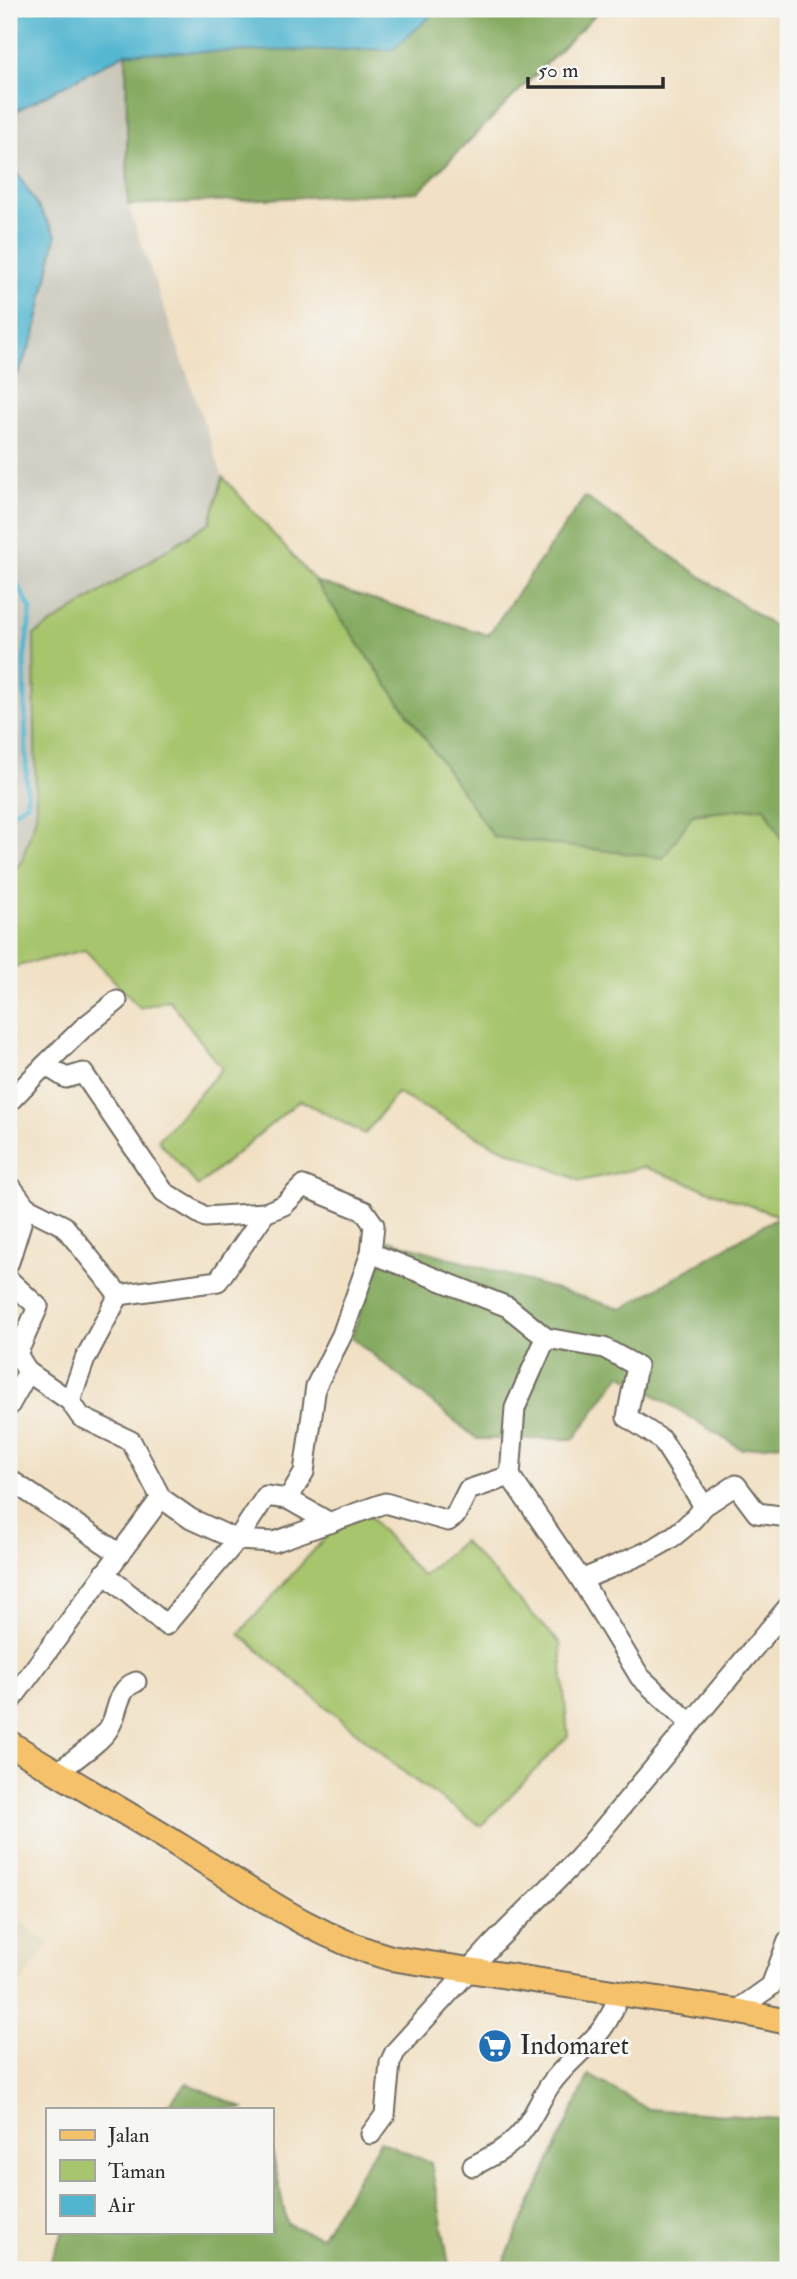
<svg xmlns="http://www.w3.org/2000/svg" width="797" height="2279" font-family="'IM FELL Double Pica',serif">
	<rect width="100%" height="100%" fill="#f6f6f2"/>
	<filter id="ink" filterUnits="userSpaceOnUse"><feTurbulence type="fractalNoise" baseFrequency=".0143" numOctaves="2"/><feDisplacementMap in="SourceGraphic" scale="14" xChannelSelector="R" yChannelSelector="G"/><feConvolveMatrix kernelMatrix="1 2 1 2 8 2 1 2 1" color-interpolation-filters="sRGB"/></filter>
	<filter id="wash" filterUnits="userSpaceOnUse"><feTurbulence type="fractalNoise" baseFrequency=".00686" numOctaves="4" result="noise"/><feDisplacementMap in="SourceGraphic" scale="28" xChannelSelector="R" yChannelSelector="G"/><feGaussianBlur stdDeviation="1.57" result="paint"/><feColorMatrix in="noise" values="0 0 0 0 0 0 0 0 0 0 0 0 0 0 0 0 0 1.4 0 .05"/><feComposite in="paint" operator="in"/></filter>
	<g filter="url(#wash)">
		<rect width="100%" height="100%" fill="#f1e0c3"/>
		<!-- built -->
		<polygon fill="#ded4b4" points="9,1912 49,1944 9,1999"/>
		<!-- industrial -->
		<polygon fill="#c7c5b8" points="126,53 128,205 223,477 210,522 34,635 36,816 21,863 9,872 9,393 35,335 56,235 17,173 16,111"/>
		<!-- green -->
		<g fill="#a7c56d" stroke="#69784c" stroke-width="2">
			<polygon points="223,477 315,581 494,837 765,807 788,851 788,1206 779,1216 644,1167 581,1181 492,1144 397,1093 365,1134 300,1100 198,1186 158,1140 222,1069 169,1000 140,1008 85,950 9,968 9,872 21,863 36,816 34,635 210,522"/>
			<polygon points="357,1502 422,1576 463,1541 560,1643 568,1736 481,1826 411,1778 239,1634"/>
		</g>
		<!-- forest -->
		<g fill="#85aa60" stroke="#586a46" stroke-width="2">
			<polygon points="439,9 601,9 418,192 128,205 126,53 393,49"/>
			<polygon points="585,497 788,636 788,851 765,807 694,813 663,858 494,837 315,581 488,635"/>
			<polygon points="788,1206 788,1443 741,1449 621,1374 574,1439 477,1439 351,1337 389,1240 622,1309 779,1216"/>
			<polygon points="589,2075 648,2109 779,2119 788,2109 788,2270 500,2270"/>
			<polygon points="187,2083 245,2109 164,2109"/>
			<polygon points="380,2141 431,2163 449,2265 467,2270 46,2270 63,2232 271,2232 271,2146 287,2224 321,2237"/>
		</g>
		<!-- water -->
		<polygon fill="#51b5d0" stroke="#3e707e" stroke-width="2" points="9,9 439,9 393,49 126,53 16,111 17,173 56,235 35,335 9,393"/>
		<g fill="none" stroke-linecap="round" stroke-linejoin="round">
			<!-- stream -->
			<polyline stroke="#51b5d0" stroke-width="5" points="9,570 31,609 24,660 27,803 9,815"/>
		</g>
	</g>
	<g filter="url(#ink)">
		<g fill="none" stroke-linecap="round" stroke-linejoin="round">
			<!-- minor casing -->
			<g stroke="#706a60" stroke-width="23">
				<g id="minor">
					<polyline points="45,1065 83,1028 117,1001"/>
					<polyline points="9,1102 45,1065 66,1078 83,1073 164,1192 205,1217 265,1213"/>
					<polyline points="9,1184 26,1207 64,1226 119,1295 218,1281 265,1213 284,1205 303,1186 364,1211 374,1225 371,1253 508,1307 546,1338 604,1348 637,1366 627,1417 662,1440 704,1506 736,1485 757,1513 788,1517"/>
					<polyline points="9,1262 26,1207"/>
					<polyline points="9,1280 38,1307 17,1354 28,1372 70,1401"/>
					<path d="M119 1295 85 1359 70 1401 81 1417 131 1441 161 1498 191 1519 237 1540 274 1542 385 1503 448 1521 455 1516 468 1490 510 1476 580 1578H586C633 1557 673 1548 704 1506"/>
					<polyline points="9,1406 28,1372"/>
					<polyline points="510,1476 515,1408 546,1338"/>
					<polyline points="9,1479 120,1554"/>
					<polyline points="288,1499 304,1472 316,1386 342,1335 371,1253"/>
					<polyline points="104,1573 166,1625 237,1540 266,1496 288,1499 330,1523"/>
					<polyline points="580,1578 640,1677 690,1723"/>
					<polyline points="9,1703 161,1498"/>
					<path d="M57 1773C71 1761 100 1743 109 1728 119 1713 116 1689 136 1682"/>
					<polyline points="736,2011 771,1986 788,1941"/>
					<polyline points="371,2134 385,2115 390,2063 395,2052 493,1944 578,1859 788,1607"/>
					<path d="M473 2166C490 2157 505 2150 518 2136 532 2122 539 2101 550 2085 574 2051 607 2039 618 1995"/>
				</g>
			</g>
			<!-- major casing -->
			<g stroke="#706a60" stroke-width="28">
				<path id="major" d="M9 1743C66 1779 126 1812 183 1848 251 1890 313 1937 391 1958L736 2011 788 2022"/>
			</g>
			<!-- minor -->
			<use href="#minor" stroke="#fff" stroke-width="19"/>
			<!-- major -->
			<use href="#major" stroke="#f5c16b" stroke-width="24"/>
		</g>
	</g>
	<!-- icons -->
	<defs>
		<g id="supermarket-disc" transform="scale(1.75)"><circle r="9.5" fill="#1f6fb2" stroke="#f6f6f2"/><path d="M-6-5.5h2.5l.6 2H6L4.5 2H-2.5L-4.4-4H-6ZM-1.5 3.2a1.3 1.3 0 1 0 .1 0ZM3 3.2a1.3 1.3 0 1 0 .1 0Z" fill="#fff"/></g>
	</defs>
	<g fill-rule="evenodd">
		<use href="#supermarket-disc" x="495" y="2046"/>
	</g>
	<g text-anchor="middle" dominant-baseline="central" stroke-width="6" stroke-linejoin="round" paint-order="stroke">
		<!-- poi labels -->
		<g font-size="26" fill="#2b2b2b" stroke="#f6f6f2" text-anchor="start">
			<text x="520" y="2046">Indomaret</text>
		</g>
	</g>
	<!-- margin -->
	<rect width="797" height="2279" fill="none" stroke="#f6f6f2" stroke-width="35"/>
	<!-- legend -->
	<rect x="46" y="2108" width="228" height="126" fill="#f6f6f2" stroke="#a5a5a2" stroke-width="2"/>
	<rect x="60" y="2130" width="35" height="10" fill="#f5c16b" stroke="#a5a5a2" stroke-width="2"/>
	<text x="108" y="2142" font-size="21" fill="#2b2b2b">Jalan</text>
	<rect x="60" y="2160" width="35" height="21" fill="#a7c56d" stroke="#a5a5a2" stroke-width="2"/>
	<text x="108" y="2178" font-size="21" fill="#2b2b2b">Taman</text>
	<rect x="60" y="2195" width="35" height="21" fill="#51b5d0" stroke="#a5a5a2" stroke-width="2"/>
	<text x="108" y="2212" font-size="21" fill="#2b2b2b">Air</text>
	<!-- scale -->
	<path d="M528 77v10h135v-10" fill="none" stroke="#2b2b2b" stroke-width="3.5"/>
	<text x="538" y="77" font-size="21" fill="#2b2b2b" stroke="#f6f6f2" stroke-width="5" paint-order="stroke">50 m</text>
</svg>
